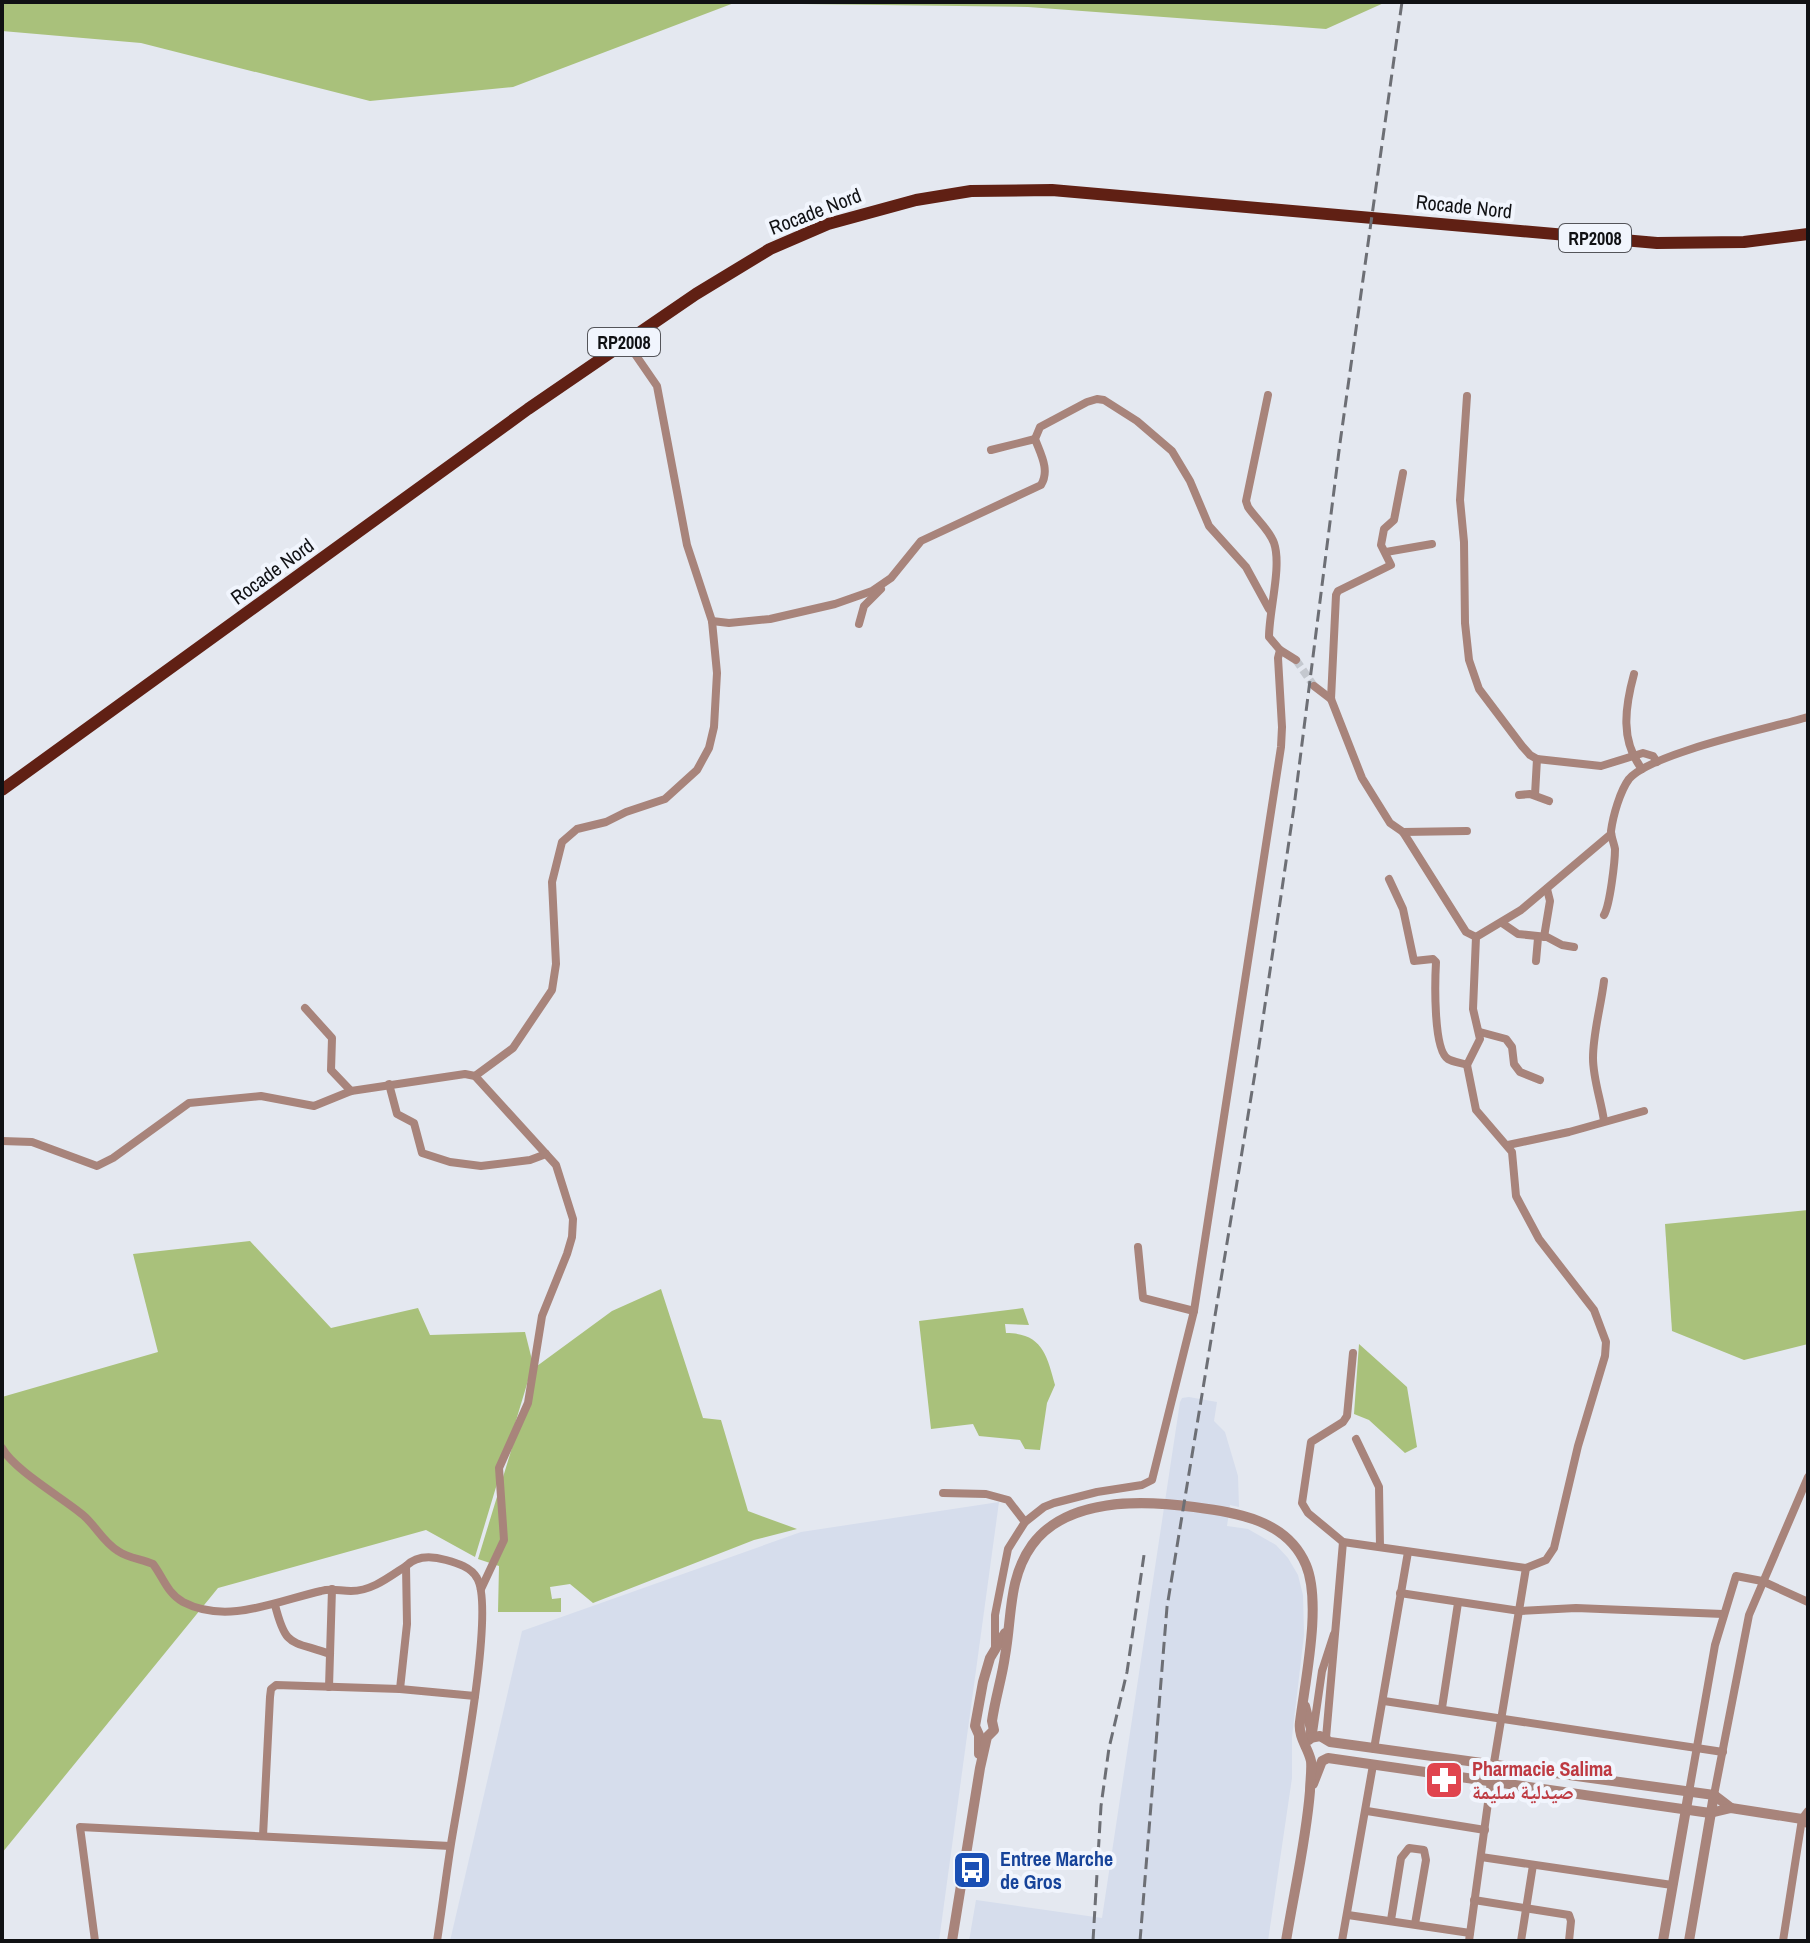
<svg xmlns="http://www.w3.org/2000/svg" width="1810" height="1943" font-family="'Archivo Narrow','Noto Naskh Arabic',sans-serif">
	<rect width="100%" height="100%" fill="#e4e8f0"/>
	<!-- built -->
	<g fill="#d6ddec">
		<polygon points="1189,1397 1217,1402 1214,1421 1225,1432 1238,1476 1239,1507 1230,1505 1227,1526 1248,1529 1276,1545 1288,1558 1298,1575 1303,1595 1304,1635 1292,1737 1292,1778 1268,1941 969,1941 976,1900 1102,1918 1180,1402 1182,1398"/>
		<polygon points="999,1502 939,1941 450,1941 522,1631 801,1532"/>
	</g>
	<!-- green -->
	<g fill="#a9c17b">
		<polygon points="2,2 1386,2 1326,29 1028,7 734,3 513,87 370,101 141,43 2,31"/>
		<polygon points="1808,1210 1808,1344 1744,1360 1672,1331 1665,1224"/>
		<polygon points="250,1241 331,1328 418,1308 430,1335 525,1332 533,1364 475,1557 426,1530 218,1588 2,1853 2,1397 158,1352 133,1254"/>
		<polygon points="661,1289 703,1418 721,1420 748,1511 797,1529 754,1540 593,1603 570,1584 550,1587 552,1599 561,1598 561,1612 498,1612 499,1566 478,1559 537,1366 612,1311"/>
		<path d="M1023 1308 1029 1325 1005 1324 1006 1333C1042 1333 1047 1355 1055 1385L1047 1403 1040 1450 1025 1449 1020 1440 979 1436 973 1424 931 1429 919 1321Z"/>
		<polygon points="1359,1344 1407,1387 1417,1447 1405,1453 1369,1420 1354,1414"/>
	</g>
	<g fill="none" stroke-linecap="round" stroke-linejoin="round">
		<!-- minor-tunnel -->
		<polyline stroke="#c4c8cf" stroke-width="8" stroke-dasharray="8 4" stroke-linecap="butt" points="1296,660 1314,686"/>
		<!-- minor -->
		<g stroke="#a8847b" stroke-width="8">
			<polyline points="1467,396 1460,500 1464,542 1465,623 1469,660 1479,689 1522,746 1530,755 1537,759 1601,766 1643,753 1653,756 1657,762"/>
			<polyline points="991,450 1035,439"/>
			<polyline points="1403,473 1394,520 1384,529 1381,545 1391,565 1338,591 1336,595 1331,699 1362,778 1390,823 1403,832 1466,932 1476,937"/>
			<polyline points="1386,552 1432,544"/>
			<path d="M712 621 729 623 770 619 835 604 872 591 891 578 921 541 1041 485C1050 470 1041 455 1035 439L1040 427 1087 402 1097 399 1104 400 1137 421 1172 451 1190 481 1209 526 1246 567 1269 609"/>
			<polyline points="859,624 864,606 881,589"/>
			<polyline points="1280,650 1296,660"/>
			<path d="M1634 674C1625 707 1620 741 1642 769"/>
			<polyline points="1314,686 1331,699"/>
			<polyline points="1519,795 1530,794 1549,801"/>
			<polyline points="1535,795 1537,759"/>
			<polyline points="1403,832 1467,831"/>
			<path d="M1604 915C1610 905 1615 861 1615 849 1614 843 1611 837 1611 831 1613 816 1620 791 1629 779 1651 753 1771 728 1808 717"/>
			<polyline points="1502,923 1518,934 1547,937 1562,945 1574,947"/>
			<polyline points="1544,937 1550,901 1547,889"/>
			<polyline points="1536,961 1538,938"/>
			<path d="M1604 981C1601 1006 1593 1033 1593 1058 1593 1079 1601 1100 1604 1121"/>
			<polyline points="305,1008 332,1038 331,1070 351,1091"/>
			<polyline points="1480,1032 1506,1039 1512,1047 1514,1064 1520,1072 1540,1080"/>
			<polyline points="1467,1065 1480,1039 1473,1009 1476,937 1521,910 1611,834"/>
			<polyline points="475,1076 513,1048 552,990 556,964 552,882 562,842 577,829 606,822 626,812 665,799 697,770 709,748 714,727 717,673 712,621 687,545 657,386 626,341"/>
			<polyline points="389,1084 397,1114 414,1123 422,1153 450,1162 481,1166 530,1160 546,1154"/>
			<polyline points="2,1141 32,1142 97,1166 113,1158 189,1103 261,1096 314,1106 351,1091 465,1074 475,1076 556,1165 573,1219 572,1237 567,1254 542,1316 528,1403 499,1468 504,1540 481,1589"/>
			<polyline points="1508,1145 1569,1132 1644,1111"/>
			<polyline points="1138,1247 1143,1298 1194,1311"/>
			<path d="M1353 1353 1347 1416 1343 1422 1311 1442 1302 1503 1308 1513 1343 1542 1526 1568 1546 1560 1554 1548 1578 1446 1605 1356 1606 1342 1594 1310 1539 1239 1516 1196 1512 1152 1476 1110 1467 1065C1462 1063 1453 1062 1448 1059 1433 1050 1435 980 1436 962L1433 959 1414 961 1403 909 1389 879"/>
			<polyline points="1356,1439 1379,1487 1380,1546"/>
			<path d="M2 1448C14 1470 63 1498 83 1515 96 1526 103 1542 118 1551 128 1558 141 1559 153 1564 163 1577 167 1593 183 1602 227 1625 277 1601 321 1591 331 1588 340 1591 351 1591 372 1591 389 1577 406 1566"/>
			<polyline points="943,1493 986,1494 1008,1500 1025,1522"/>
			<polyline points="1400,1593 1520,1611 1576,1608 1723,1614"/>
			<path d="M275 1605C286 1648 290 1640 330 1654"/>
			<path d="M995 1649V1615L1008 1549 1025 1522 1044 1507 1054 1503 1097 1492 1142 1485 1152 1480 1194 1311 1281 747 1282 727 1278 658 1280 650 1269 637C1269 611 1282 566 1274 543 1269 529 1256 519 1248 507L1246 501 1268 395"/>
			<polyline points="329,1687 332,1589"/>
			<path d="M400 1689 407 1624 406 1566C417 1555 432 1556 446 1560 457 1563 471 1567 477 1578 496 1609 458 1799 451 1844 446 1876 442 1909 437 1941"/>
			<polyline points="1384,1701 1723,1752"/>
			<polyline points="1442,1708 1458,1603"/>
			<polyline points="1313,1733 1322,1671 1334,1634"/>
			<polyline points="1326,1738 1343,1542"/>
			<polyline points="1374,1749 1408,1552"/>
			<polyline points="1689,1792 1715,1645 1736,1576 1762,1581 1808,1602"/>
			<polyline points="1714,1795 1749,1615 1808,1477"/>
			<polyline points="1367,1811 1485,1830"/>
			<polyline points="263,1836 270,1697 271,1689 276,1685 400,1689 475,1696"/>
			<polyline points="1481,1857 1672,1885"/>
			<polyline points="1474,1900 1569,1915 1571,1921 1569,1941"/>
			<polyline points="1348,1915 1470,1933"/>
			<polyline points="1391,1920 1401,1858 1409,1848 1424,1850 1426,1860 1415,1924"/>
			<polyline points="95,1941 80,1827 450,1846"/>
			<polyline points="1342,1941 1373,1765"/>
			<polyline points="1469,1941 1491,1781 1526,1568"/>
			<polyline points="1521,1941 1533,1865"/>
			<polyline points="1783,1941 1802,1819 1808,1811"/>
		</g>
		<!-- tertiary -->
		<g stroke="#a8847b" stroke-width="10">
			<polyline points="1305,1706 1311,1729 1309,1740"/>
			<polyline points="1310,1738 1320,1736 1330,1742 1714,1795 1731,1808"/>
			<polyline points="979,1754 979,1735 975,1726 983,1682 990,1658 1005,1633"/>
			<polyline points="1313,1784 1322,1761 1328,1758 1710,1813 1731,1808 1802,1819 1808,1823"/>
			<path d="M952 1941 980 1768 987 1737 994 1730 992 1721C995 1699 1002 1678 1005 1656 1012 1618 1008 1578 1032 1545 1067 1497 1142 1500 1194 1507 1238 1513 1287 1520 1306 1565 1322 1603 1305 1681 1300 1722 1298 1738 1308 1747 1311 1761 1312 1770 1310 1783 1310 1791 1306 1841 1294 1892 1286 1941"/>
			<polyline points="1663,1941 1689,1792"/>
			<polyline points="1689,1941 1714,1795"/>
		</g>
		<!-- trunk -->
		<polyline stroke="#602014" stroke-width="12" points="2,790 528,409 696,294 770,249 828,224 916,200 971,191 1052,190 1657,243 1744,242 1808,234"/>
		<!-- rail -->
		<g stroke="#6d6f75" stroke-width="3" stroke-dasharray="12 6" stroke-linecap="butt">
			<polyline points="1093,1941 1101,1806 1109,1748 1127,1672 1144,1555"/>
			<polyline points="1140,1941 1167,1607 1255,1073 1294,807 1340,443 1402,2"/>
		</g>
	</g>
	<!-- icons -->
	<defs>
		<g id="pharmacy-square" transform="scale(2)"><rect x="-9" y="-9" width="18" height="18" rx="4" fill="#e0444e" stroke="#f1f5fd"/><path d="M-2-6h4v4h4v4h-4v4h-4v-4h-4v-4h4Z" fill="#fff"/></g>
		<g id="bus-square" transform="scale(2)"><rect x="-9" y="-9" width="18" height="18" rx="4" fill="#1a4fb4" stroke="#f1f5fd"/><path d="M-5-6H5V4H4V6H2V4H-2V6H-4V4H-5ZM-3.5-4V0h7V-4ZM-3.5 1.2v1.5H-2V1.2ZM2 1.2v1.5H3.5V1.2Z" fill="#fff"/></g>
	</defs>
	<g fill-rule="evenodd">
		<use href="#pharmacy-square" x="1444" y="1780"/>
		<use href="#bus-square" x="972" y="1870"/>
	</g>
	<g text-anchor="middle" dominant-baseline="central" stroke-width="8" stroke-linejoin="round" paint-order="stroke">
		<!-- shield labels -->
		<g fill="#f1f5fd" stroke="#54555a" stroke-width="2">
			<rect x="1559" y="224" width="72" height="28" rx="6"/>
			<rect x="588" y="328" width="72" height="28" rx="6"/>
		</g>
		<g font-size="18" font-weight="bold" fill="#101114">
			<text x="1595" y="238">RP2008</text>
			<text x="624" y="342">RP2008</text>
		</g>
		<!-- street labels -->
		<g font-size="20" fill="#101114" stroke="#f1f5fd">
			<text transform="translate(1464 206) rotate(6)">Rocade Nord</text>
			<text transform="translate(815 211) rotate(-21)">Rocade Nord</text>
			<text transform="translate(272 571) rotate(-36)">Rocade Nord</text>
		</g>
		<!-- health labels -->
		<g font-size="20" font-weight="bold" fill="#be3a42" stroke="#f1f5fd" text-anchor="start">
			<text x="1472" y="1768">Pharmacie Salima<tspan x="1472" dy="23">صيدلية سليمة</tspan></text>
		</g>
		<!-- transit labels -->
		<g font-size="20" font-weight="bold" fill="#164399" stroke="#f1f5fd" text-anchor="start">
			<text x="1000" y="1858">Entree Marche<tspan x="1000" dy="23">de Gros</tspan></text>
		</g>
	</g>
	<!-- border -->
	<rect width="1810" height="1943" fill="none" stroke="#101114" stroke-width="8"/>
</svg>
